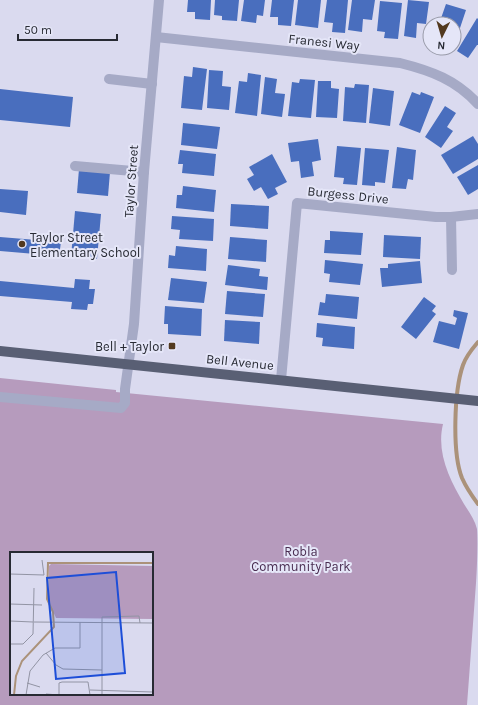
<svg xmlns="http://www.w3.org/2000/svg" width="478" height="705" font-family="Karla,sans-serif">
	<rect width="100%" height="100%" fill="#dadaef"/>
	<!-- green -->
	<path fill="#b69bbd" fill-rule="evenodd" d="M0 378 116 390V392L443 424C436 453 450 480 464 504 469 512 475 520 477 529 478 540 477 570 476 583 473 624 470 664 467 705H0ZM11 553H152V694H11Z"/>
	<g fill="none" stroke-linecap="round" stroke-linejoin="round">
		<!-- stream -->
		<path stroke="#ab927a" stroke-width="4" d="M478 342C472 349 466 356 463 365 454 391 452 453 462 478 466 487 472 496 478 504"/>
	</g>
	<!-- building -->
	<g fill="#496ebe">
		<polygon points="188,0 211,0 210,20 195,19 195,12 187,12"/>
		<polygon points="215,0 239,0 237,21 222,20 222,16 214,15"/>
		<polygon points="244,0 265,0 263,16 257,15 256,23 241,21"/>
		<polygon points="272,0 294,0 291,26 278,25 278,17 270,17"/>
		<polygon points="298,0 321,0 318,28 295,25"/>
		<polygon points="327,0 348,0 345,33 332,32 333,23 324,22"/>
		<polygon points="352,0 375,0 372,20 363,19 362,32 348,30"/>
		<polygon points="408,0 429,2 426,24 417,23 416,38 404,36"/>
		<polygon points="380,1 402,3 398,39 384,38 385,32 377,31"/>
		<polygon points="446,4 466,10 454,46 454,24 439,24"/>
		<polygon points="477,18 478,19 478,45 477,45 468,58 457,51"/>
		<polygon points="193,67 207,69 202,110 181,108 184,76 192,77"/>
		<polygon points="209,70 223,71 222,86 231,87 229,110 207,108"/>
		<polygon points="248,73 261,75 257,116 235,113 239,81 247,82"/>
		<polygon points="265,77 277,79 275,93 285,94 282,117 261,114"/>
		<polygon points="300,79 315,80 311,118 288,116 292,82 299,83"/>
		<polygon points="318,81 331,81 331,88 339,89 337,118 316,117"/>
		<polygon points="355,84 369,85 366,123 343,121 345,87 354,88"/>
		<polygon points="373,88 394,91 390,126 369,123"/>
		<polygon points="0,89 73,97 70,127 0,120"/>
		<polygon points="412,92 420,95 421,92 434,97 420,133 399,125"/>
		<polygon points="445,106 456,113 447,127 453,131 441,148 425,137"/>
		<polygon points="183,123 220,127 217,149 181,145"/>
		<polygon points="473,136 478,144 478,159 453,174 441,155"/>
		<polygon points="318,139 321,160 312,162 314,176 301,178 299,161 291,162 288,143"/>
		<polygon points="337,146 361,148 357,185 343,184 344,178 334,177"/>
		<polygon points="397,147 416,150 413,180 408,179 406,189 392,188"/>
		<polygon points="365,148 389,150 385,183 375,182 375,186 362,185"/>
		<polygon points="180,150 216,154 214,176 182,173 183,164 178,164"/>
		<polygon points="272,154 287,182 275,188 278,194 268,199 261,187 254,191 247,179 254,175 249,167"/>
		<polygon points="478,165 478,189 468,195 457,177"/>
		<polygon points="79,169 110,172 108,196 77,193"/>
		<polygon points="183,186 216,190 214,212 176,208 177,195 182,195"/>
		<polygon points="0,189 28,191 26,215 0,212"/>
		<polygon points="231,204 269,206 268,229 230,226"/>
		<polygon points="75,211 101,214 97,259 71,257"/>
		<polygon points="172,216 214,219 213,241 179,239 180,230 171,229"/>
		<polygon points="330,231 363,233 361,255 324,253 325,240 330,240"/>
		<polygon points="384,235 421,237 420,259 383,257"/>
		<polygon points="0,237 61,242 59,256 0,251"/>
		<polygon points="230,237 267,240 266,262 228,259"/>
		<polygon points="176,246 207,249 206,271 168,268 169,255 175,256"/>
		<polygon points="325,260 363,264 360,285 329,282 330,274 324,273"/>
		<polygon points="420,261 422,283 382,287 380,268 388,268 388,264"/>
		<polygon points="228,265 260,269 259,276 268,277 267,290 225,285"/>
		<polygon points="171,278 207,282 204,303 168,300"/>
		<polygon points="75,279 90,280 89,289 95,289 93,304 88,304 87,310 71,309 72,302 0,296 0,281 74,288"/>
		<polygon points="227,291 265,294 263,317 225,314"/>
		<polygon points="326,294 359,297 357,319 318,315 320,302 325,303"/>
		<polygon points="424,297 436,306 432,311 436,314 416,339 401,327"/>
		<polygon points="165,306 202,309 201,336 168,334 168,324 164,324"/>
		<polygon points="454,310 468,313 459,349 433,342 439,321 455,325 457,318 453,316"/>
		<polygon points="225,320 260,322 259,344 224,341"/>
		<polygon points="317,323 355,327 354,349 322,346 323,338 316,337"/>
	</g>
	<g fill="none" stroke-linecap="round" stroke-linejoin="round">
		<!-- minor -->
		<g stroke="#a6aac6" stroke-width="10">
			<path d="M156 37 400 63C432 71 456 80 478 104"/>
			<polyline points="109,79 152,84"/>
			<polyline points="75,166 144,172"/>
			<polyline points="451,217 452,270"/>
			<polyline points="281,380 297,203 436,217 451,217 478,214"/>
			<polyline points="0,397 121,408 125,403 125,389 134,324 144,172 159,0"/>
		</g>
		<!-- major -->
		<polyline stroke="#595f74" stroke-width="10" points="0,351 478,401"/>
	</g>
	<!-- markers -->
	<g fill="#52391f" stroke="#e5e6f8" stroke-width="1.5">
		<circle cx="22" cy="244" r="4"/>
		<rect x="168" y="342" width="8" height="8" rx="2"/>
	</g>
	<g text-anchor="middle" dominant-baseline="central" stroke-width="4" stroke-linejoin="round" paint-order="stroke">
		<!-- street labels -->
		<g font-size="13" fill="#272a33" stroke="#e5e6f8">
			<text transform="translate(324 42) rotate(6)">Franesi Way</text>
			<text transform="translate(131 181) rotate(-86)">Taylor Street</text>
			<text transform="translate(348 195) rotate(6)">Burgess Drive</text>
			<text transform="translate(240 362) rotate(6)">Bell Avenue</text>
		</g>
		<!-- poi labels -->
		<g font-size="13" fill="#272a33" stroke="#e5e6f8" text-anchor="start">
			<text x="30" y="237">Taylor Street<tspan x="30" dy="15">Elementary School</tspan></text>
			<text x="164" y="346" text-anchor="end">Bell + Taylor</text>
		</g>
		<!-- park labels -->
		<g font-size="13" fill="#492c50" stroke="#e5e6f8">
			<text x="301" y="551">Robla<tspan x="301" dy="15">Community Park</tspan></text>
		</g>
	</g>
	<!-- overview -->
	<g transform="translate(10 552)">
		<rect width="143" height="143" fill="#dadaef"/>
		<path d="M41 12 143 14V67L46 66 39 50V14Z" fill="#b69bbd"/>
		<path fill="none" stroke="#ab927a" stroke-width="2" d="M4 143 6 124 12 109 44 75 43 60 37 47 38 11H143"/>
		<path fill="none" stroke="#9294a4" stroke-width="1" d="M0 22 34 23 32 8M0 52 32 53M0 69 23 70M24 70 143 71M0 92H13L23 82 24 36M36 101 46 113 53 117 92 118M17 131 30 135M80 138 143 140M36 142 49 143M16 143 20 119 33 103 45 96H70V70M49 143V131L52 130H78L80 143M92 143V65L129 64 130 71"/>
		<path fill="#1d4ed8" fill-opacity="0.15" stroke="#1d4ed8" stroke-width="2" d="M106 20 115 121 46 127 37 26Z"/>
		<rect width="143" height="143" fill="none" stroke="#272a33" stroke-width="2"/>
	</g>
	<!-- north arrow -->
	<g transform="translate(442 36) rotate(185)"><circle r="19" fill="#e5e6f8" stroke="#999ba9"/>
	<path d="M0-3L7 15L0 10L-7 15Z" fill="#52391f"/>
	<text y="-6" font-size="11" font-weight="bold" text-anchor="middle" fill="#272a33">N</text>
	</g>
	<!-- scale -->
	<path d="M18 34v6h99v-6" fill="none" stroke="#272a33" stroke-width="2"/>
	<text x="24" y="34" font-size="12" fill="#272a33" stroke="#e5e6f8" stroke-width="3" paint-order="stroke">50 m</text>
</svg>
